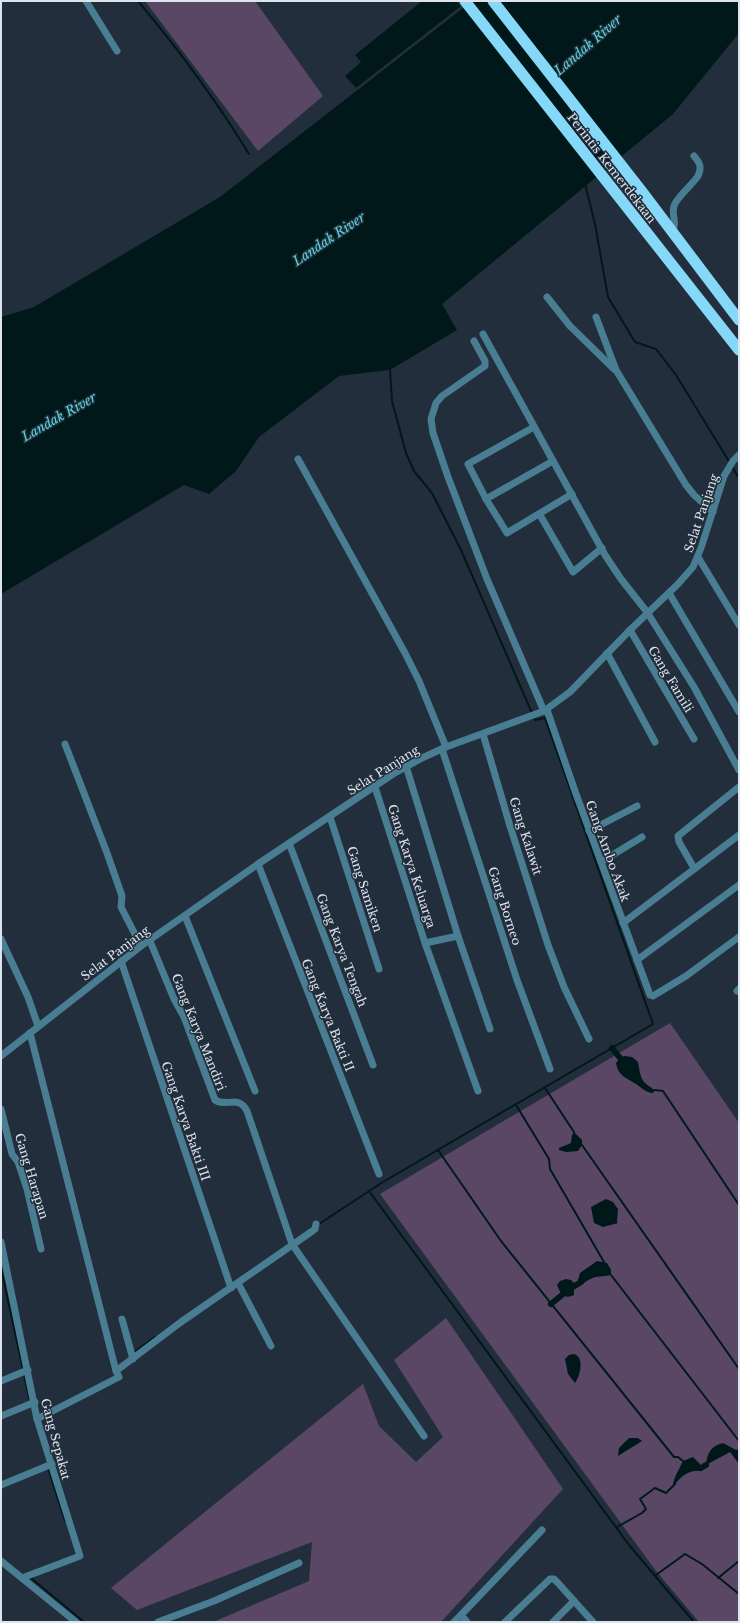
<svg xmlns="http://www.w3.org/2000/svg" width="740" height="1623" font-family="'Libre Baskerville',serif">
	<rect width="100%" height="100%" fill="#232e3c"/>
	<!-- green -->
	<g fill="#5a4766">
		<polygon points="145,1 255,1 323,96 258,151"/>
		<polygon points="670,1023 739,1123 739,1622 699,1622 656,1571 380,1194"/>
		<polygon points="446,1318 563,1489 441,1622 213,1622 309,1581 312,1542 137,1610 111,1588 363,1384 379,1426 416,1462 443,1437 394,1360"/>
	</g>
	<!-- water -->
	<g fill="#001819">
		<polygon points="422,1 456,1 461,6 356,88 345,76 361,62 355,55"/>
		<polygon points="472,1 739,1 739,33 673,114 442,304 457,330 390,370 339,376 259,437 236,471 209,494 184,485 1,594 1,317 34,307 220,197"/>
		<path d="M624 1056 632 1057 638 1062C641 1078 640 1081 655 1090L653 1093C646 1093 641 1087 636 1084 627 1078 618 1076 616 1063L620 1058Z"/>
		<polygon points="574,1132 582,1140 582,1145 578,1151 566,1152 559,1150 559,1148 571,1143 572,1135"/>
		<polygon points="606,1199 613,1202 618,1209 617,1222 618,1223 603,1227 594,1223 591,1207"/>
		<path d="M597 1261 607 1263 611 1270V1275C599 1278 596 1274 584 1283L578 1280 580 1273Z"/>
		<path d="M566 1279 571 1280 574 1283V1295C564 1300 560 1293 557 1285L560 1281Z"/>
		<path d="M574 1354C585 1357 580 1376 575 1383L568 1374 565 1359 569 1355Z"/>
		<polygon points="629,1438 638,1438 642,1441 618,1456 619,1448"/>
		<path d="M723 1443 736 1450 739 1449V1464L730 1452 706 1465C707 1453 711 1446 723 1443Z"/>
		<path d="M693 1457 700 1464 701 1471C689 1470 683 1475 675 1484H673L675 1477 683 1461Z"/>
	</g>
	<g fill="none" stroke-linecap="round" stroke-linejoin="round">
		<!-- stream -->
		<g stroke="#001819" stroke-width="2">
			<path d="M138 1C179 50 216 100 249 154"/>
			<polyline points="585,184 595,224 608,297 635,342 656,349 676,375 730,463"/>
			<polyline points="732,467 739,478"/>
			<polyline points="545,1088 574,1132"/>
			<polyline points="655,1090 663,1091 739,1205"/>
			<polyline points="516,1105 549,1159 550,1169 604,1262"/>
			<polyline points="582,1145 739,1369"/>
			<polyline points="438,1150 501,1241 674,1457 678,1457 683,1461"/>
			<polyline points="369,1191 629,1545 694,1622"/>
			<polyline points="319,1224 383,1182 653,1024 545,718 535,720 461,550 432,493 414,471 406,453 392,401 390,370"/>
			<polyline points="1,1268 30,1402"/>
			<polyline points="611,1275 739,1441"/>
			<polyline points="133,1353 155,1337"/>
			<polyline points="48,1468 65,1521"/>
			<polyline points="617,1527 642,1513 646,1509 640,1499 655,1488 666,1493 675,1484"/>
			<polyline points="656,1575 685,1554 702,1564 739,1594"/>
			<polyline points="33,1577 31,1578 84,1622"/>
			<polyline points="718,1578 739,1561"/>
		</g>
		<!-- canal -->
		<g stroke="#001819" stroke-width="6">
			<polyline points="612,1048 620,1058"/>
			<polyline points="573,1287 581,1282"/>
			<polyline points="551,1304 562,1295"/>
			<polyline points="701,1468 706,1465"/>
		</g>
		<!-- minor -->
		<g stroke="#497d92" stroke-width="7">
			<polyline points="86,1 117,51"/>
			<path d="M672 231C678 223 671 215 674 206 676 198 693 184 698 176 702 167 700 163 694 156"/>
			<polyline points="547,297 570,326 614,369"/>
			<polyline points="596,317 616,370 686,485 694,495 713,512"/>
			<polyline points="483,334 605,555 621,579 647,612 694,687 739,770"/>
			<polyline points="474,341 485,361 485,366 442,396 436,403 431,419 433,433 448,477 487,579 544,711"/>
			<polyline points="534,427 468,464 486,499 507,533 572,494"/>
			<polyline points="298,459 405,653 419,681 446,747"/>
			<polyline points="486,499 553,461"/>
			<polyline points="540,515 573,572 602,548"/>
			<polyline points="698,557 739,625"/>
			<polyline points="669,593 739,712"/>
			<polyline points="630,630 694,739"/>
			<polyline points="607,653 655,742"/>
			<polyline points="547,710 576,794 650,995 653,996 686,976 739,937"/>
			<polyline points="483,734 510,826 548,945 564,987 589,1039"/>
			<polyline points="65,744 107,853 122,896 121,907 141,946"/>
			<polyline points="442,749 517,980 550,1069"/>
			<polyline points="406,766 458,936 490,1029"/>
			<polyline points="375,787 425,943 458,936"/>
			<polyline points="330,817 379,969"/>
			<polyline points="589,831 637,806"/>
			<polyline points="289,843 373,1065"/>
			<polyline points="601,862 642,837"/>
			<polyline points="258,864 379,1174"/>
			<polyline points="694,868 679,842 678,836 739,787"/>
			<polyline points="185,916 255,1091"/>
			<polyline points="623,923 739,835"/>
			<polyline points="1,939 28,997 38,1026"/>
			<path d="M150 941 174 999 184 1017 215 1100C227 1108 238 1094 247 1111L292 1244 424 1436"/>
			<polyline points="425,943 478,1091"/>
			<polyline points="637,960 739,885"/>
			<polyline points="121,961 231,1288"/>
			<polyline points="737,991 739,989"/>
			<polyline points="30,1033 116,1371 181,1322 311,1232 315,1229 316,1224"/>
			<polyline points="1,1056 141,946 258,864 393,774 422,758 446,747 544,711 570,692 630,630 678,584 693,567 701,548 724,476 733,461 739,455"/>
			<polyline points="1,1109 12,1154 18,1162 27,1189 41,1249"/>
			<polyline points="1,1242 37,1419 80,1556 22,1578"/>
			<polyline points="238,1283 271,1346"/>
			<polyline points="122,1319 133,1359"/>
			<polyline points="1,1381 28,1370"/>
			<polyline points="1,1416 35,1402"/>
			<polyline points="37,1419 119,1377 116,1371"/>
			<polyline points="1,1485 52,1464"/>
			<polyline points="1,1561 76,1622"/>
			<polyline points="461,1615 542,1530"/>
			<polyline points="158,1622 214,1601 299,1563"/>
			<polyline points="454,1622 461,1615 467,1622"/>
			<polyline points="505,1622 550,1579 554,1579 558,1583 593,1622"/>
			<polyline points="553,1622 574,1601"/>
		</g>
		<!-- trunk -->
		<g stroke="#85d8f8" stroke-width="11">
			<polyline points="465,1 739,350"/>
			<polyline points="493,1 643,193 739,320"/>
		</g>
	</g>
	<g text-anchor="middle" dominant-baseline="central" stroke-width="3" stroke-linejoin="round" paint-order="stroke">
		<!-- street labels -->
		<g font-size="12" fill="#dde4ed" stroke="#232e3c">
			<text transform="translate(612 168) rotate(52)">Perintis Kemerdekaan</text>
			<text transform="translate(701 513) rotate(-71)">Selat Panjang</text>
			<text transform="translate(671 679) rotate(59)">Gang Famili</text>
			<text transform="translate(383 770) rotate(-32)">Selat Panjang</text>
			<text transform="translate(526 836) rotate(72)">Gang Kalawit</text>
			<text transform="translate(608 851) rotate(70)">Gang Ambo Akak</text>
			<text transform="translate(412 866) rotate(72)">Gang Karya Keluarga</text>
			<text transform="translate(365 889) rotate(72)">Gang Samiken</text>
			<text transform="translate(505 906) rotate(72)">Gang Borneo</text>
			<text transform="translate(342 950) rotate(69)">Gang Karya Tengah</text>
			<text transform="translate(115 953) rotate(-37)">Selat Panjang</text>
			<text transform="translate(328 1015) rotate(68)">Gang Karya Bakti II</text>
			<text transform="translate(199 1032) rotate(68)">Gang Karya Mandiri</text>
			<text transform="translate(186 1121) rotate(71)">Gang Karya Bakti III</text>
			<text transform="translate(32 1176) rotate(73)">Gang Harapan</text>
			<text transform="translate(56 1439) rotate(75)">Gang Sepakat</text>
		</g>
		<!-- water labels -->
		<g font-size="13" font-style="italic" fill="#57d9de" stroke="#232e3c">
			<text transform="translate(588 45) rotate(-41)">Landak River</text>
			<text transform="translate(329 239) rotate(-34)">Landak River</text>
			<text transform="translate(59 417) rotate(-30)">Landak River</text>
		</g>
	</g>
	<!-- border -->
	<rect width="740" height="1623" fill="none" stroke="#dde4ed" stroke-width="4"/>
</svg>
